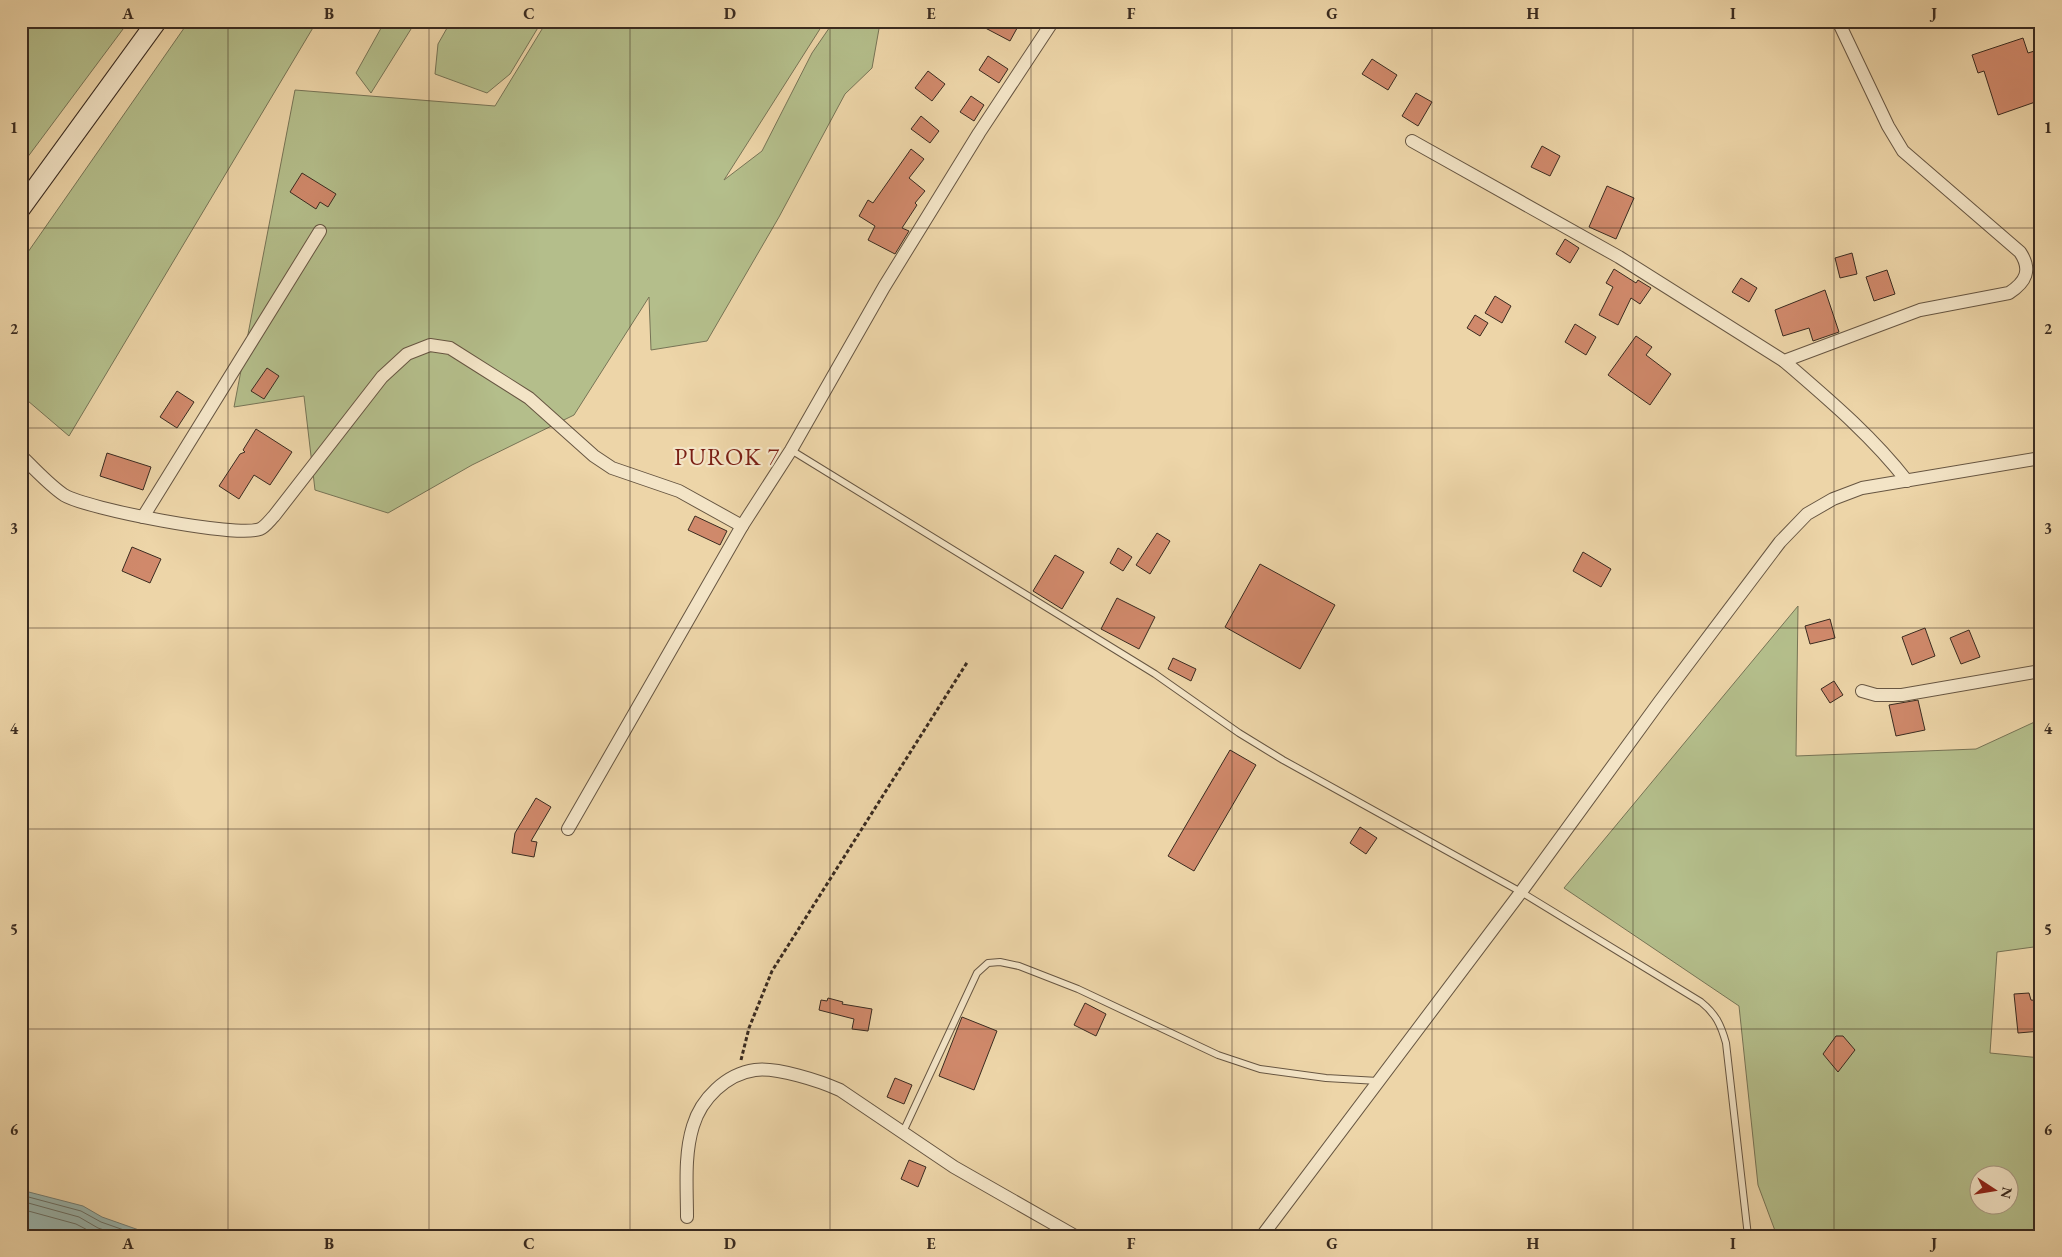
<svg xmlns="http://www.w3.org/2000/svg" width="2062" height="1257" font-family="'EB Garamond',serif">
	<rect width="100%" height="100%" fill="#edd5a8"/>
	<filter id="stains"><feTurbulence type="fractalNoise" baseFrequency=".004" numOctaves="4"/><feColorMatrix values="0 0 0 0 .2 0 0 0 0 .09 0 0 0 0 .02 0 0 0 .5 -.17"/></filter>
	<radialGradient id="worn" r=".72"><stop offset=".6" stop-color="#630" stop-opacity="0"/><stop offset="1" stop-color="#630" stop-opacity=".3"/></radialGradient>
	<!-- green -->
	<g fill="#b4be8b" stroke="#777456" fill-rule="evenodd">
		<polygon points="21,21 129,21 21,166"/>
		<polygon points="189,21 317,21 69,436 21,395 21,262"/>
		<polygon points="385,21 416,21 371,93 356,73"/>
		<polygon points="451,21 542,21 510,74 487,93 435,74 438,44"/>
		<polygon points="547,21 825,21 724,180 762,151 812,53 834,21 884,21 880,23 872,68 845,94 779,217 707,341 651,350 649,297 574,415 472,465 388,513 315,490 304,396 234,407 295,90 495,106"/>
		<path d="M1798 606 1796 756 1976 749 2041 719V946L1997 952 1990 1053 2041 1058V1236H1777L1758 1185 1739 1006 1564 888ZM1980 1174H2010V1204H1980Z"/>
	</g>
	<!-- water -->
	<polygon fill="#9bb7b0" stroke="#747f76" points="21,1190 83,1206 102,1217 156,1236 21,1236"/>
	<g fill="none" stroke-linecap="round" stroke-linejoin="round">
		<!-- shore -->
		<g stroke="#6a7168" stroke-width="1">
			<polyline points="21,1195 81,1211 101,1222 141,1236"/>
			<polyline points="21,1201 79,1217 98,1228 122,1236"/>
			<polyline points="21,1209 76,1224 99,1236"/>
		</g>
	</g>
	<!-- building -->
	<g fill="#d0896b" stroke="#3a2b20">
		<polygon points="972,21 1021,21 1010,41"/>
		<polygon points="2023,38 2028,53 2041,49 2041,100 1998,115 1984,71 1978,73 1972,55"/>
		<polygon points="988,56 1008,69 999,83 979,70"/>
		<polygon points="1372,59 1397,75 1388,90 1362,74"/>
		<polygon points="928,71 945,84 932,101 915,88"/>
		<polygon points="1416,93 1432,102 1418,126 1402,116"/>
		<polygon points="971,96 984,105 974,121 960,112"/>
		<polygon points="921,116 939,131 930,143 911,129"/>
		<polygon points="1542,146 1560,156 1550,176 1531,167"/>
		<polygon points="911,149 924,159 909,178 925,191 915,203 917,205 902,228 909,231 895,254 868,240 875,226 859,216 868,200 873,203"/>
		<polygon points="302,173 336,194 328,207 320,202 316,209 290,192"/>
		<polygon points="1607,186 1634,198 1616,239 1589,227"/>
		<polygon points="1565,239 1579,248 1570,263 1556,254"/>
		<polygon points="1852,253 1857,274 1840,278 1835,258"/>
		<polygon points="1614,269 1636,283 1638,280 1651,288 1640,304 1631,298 1618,325 1599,315 1613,287 1606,283"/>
		<polygon points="1887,270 1895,294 1874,301 1866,277"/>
		<polygon points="1741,278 1757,288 1749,302 1732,292"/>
		<polygon points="1825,290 1839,332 1813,341 1809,328 1783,336 1775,310"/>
		<polygon points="1495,296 1511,306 1502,323 1485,313"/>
		<polygon points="1475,315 1488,323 1480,336 1467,328"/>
		<polygon points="1575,324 1596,337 1586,355 1565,342"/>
		<polygon points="1636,336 1652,347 1646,355 1671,374 1650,405 1608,375"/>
		<polygon points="267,368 279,376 264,399 251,391"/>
		<polygon points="177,391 194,402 177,428 160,417"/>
		<polygon points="256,429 292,452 270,485 254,475 239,499 219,486 240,454 245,452 243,450"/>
		<polygon points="107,453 151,467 143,490 100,476"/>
		<polygon points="695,516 727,531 720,545 688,530"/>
		<polygon points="1157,533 1170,541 1150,574 1136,565"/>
		<polygon points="132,547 161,559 150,583 122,571"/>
		<polygon points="1118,548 1132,557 1123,571 1110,563"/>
		<polygon points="1583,552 1611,569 1601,587 1573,571"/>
		<polygon points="1055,555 1084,572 1062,609 1033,591"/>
		<polygon points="1260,564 1335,605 1300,669 1225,627"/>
		<polygon points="1117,598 1155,617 1139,649 1101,629"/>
		<polygon points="1830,619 1835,638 1810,644 1805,626"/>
		<polygon points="1925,628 1935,656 1912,665 1902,637"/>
		<polygon points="1969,630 1980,657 1961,664 1950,638"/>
		<polygon points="1173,658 1196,669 1191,681 1168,669"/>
		<polygon points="1834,681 1843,695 1830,703 1821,689"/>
		<polygon points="1918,700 1925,730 1896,736 1889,705"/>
		<polygon points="1230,750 1256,765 1194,871 1168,856"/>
		<polygon points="536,798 551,807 531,841 537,842 534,857 512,853 515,833"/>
		<polygon points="1360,827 1377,838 1366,854 1350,843"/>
		<polygon points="2029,993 2031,1000 2041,1001 2041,1031 2018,1033 2014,994"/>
		<polygon points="828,998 843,1002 842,1004 872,1009 868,1031 852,1029 854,1019 819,1010 821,1000 827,1001"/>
		<polygon points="1085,1003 1106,1014 1096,1036 1074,1025"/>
		<polygon points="962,1017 997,1031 974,1090 939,1076"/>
		<polygon points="1836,1036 1843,1036 1855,1050 1838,1072 1823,1054"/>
		<polygon points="895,1078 912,1085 904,1104 887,1097"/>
		<polygon points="909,1160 926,1167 918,1187 901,1179"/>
	</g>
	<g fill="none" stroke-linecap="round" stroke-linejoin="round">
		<!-- service casing -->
		<g stroke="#675642" stroke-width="8">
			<g id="service">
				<path d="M791 450 1155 674 1239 733 1283 760 1521 892 1701 1002C1716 1014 1721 1025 1726 1043L1748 1236"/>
				<polyline points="903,1132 977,973 988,963 1000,962 1019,966 1078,989 1218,1055 1260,1069 1326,1078 1378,1081"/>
			</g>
		</g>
		<!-- minor casing -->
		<g stroke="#675642" stroke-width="14">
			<g id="minor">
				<path d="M1412 141 1619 257 1784 361 1920 310 2009 293C2026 282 2032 270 2020 252L1903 151 1888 126 1838 21"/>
				<path d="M1784 361C1828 399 1871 435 1907 481"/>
				<path d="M21 456C35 469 49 485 64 495 87 509 237 538 260 529 265 527 270 520 274 516L382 377 407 354 430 345 450 348 529 398 594 456 612 468 679 491 742 526"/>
				<polyline points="143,517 320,231"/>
				<polyline points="1862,691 1876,695 1902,695 2041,671"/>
				<polyline points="568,829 742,526 791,450 884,287 979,133 1053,21"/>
				<path d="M687 1217C687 1187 684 1155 693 1126 701 1099 726 1074 755 1070 777 1067 820 1081 840 1090L954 1167 1075 1236"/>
				<polyline points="1262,1236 1521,892 1660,701 1780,542 1807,514 1833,499 1862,488 2041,458"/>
			</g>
		</g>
		<!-- secondary casing -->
		<g stroke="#3a2b20" stroke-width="21">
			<polyline id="secondary" points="21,208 157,21"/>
		</g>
		<!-- path -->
		<polyline stroke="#3a2b20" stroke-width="3" stroke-dasharray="4 2.5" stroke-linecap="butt" points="741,1060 749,1028 772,971 968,661"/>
		<!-- service -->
		<use href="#service" stroke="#f3e4c6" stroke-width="6"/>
		<!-- minor -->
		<use href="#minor" stroke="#f3e4c6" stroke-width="12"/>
		<!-- secondary -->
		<use href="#secondary" stroke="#f3e4c6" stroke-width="19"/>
	</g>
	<!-- grid -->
	<path fill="none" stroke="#3a2b20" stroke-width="1" stroke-opacity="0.55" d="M228 21V1236M429 21V1236M630 21V1236M830 21V1236M1031 21V1236M1232 21V1236M1432 21V1236M1633 21V1236M1834 21V1236M21 228H2041M21 428H2041M21 628H2041M21 829H2041M21 1029H2041"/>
	<g text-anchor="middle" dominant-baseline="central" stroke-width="4.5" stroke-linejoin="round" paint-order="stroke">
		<!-- neighbourhood labels -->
		<g font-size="24" letter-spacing="1" fill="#7a1f14" stroke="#f3e4c6">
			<text x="727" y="456">PUROK 7</text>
		</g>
	</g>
	<!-- margin -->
	<rect width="2062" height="1257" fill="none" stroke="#edd5a8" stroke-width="55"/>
	<!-- north arrow -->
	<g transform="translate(1994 1190) rotate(102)"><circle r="24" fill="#f3e4c6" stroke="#a99a84"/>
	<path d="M0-4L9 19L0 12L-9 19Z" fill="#8f2418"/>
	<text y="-8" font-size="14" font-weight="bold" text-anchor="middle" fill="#3a2b20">N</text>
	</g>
	<rect x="28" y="28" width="2006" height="1202" fill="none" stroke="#3a2b20" stroke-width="2"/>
	<g font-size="16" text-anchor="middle" font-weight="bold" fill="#3a2b20">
		<text x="128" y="19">A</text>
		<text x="329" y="19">B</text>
		<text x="529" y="19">C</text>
		<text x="730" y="19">D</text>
		<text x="931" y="19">E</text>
		<text x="1131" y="19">F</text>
		<text x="1332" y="19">G</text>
		<text x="1533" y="19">H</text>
		<text x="1733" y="19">I</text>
		<text x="1934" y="19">J</text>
		<text x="14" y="133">1</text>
		<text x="2048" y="133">1</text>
		<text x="14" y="334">2</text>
		<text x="2048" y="334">2</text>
		<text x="14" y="534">3</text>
		<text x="2048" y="534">3</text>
		<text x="14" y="734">4</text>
		<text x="2048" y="734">4</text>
		<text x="14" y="935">5</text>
		<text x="2048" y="935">5</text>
		<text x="14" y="1135">6</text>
		<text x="2048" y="1135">6</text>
		<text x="128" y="1249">A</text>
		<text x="329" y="1249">B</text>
		<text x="529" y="1249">C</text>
		<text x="730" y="1249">D</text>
		<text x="931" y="1249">E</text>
		<text x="1131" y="1249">F</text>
		<text x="1332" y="1249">G</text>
		<text x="1533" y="1249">H</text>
		<text x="1733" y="1249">I</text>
		<text x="1934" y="1249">J</text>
	</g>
	<rect width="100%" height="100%" filter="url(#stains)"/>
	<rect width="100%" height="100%" fill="url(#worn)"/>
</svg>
